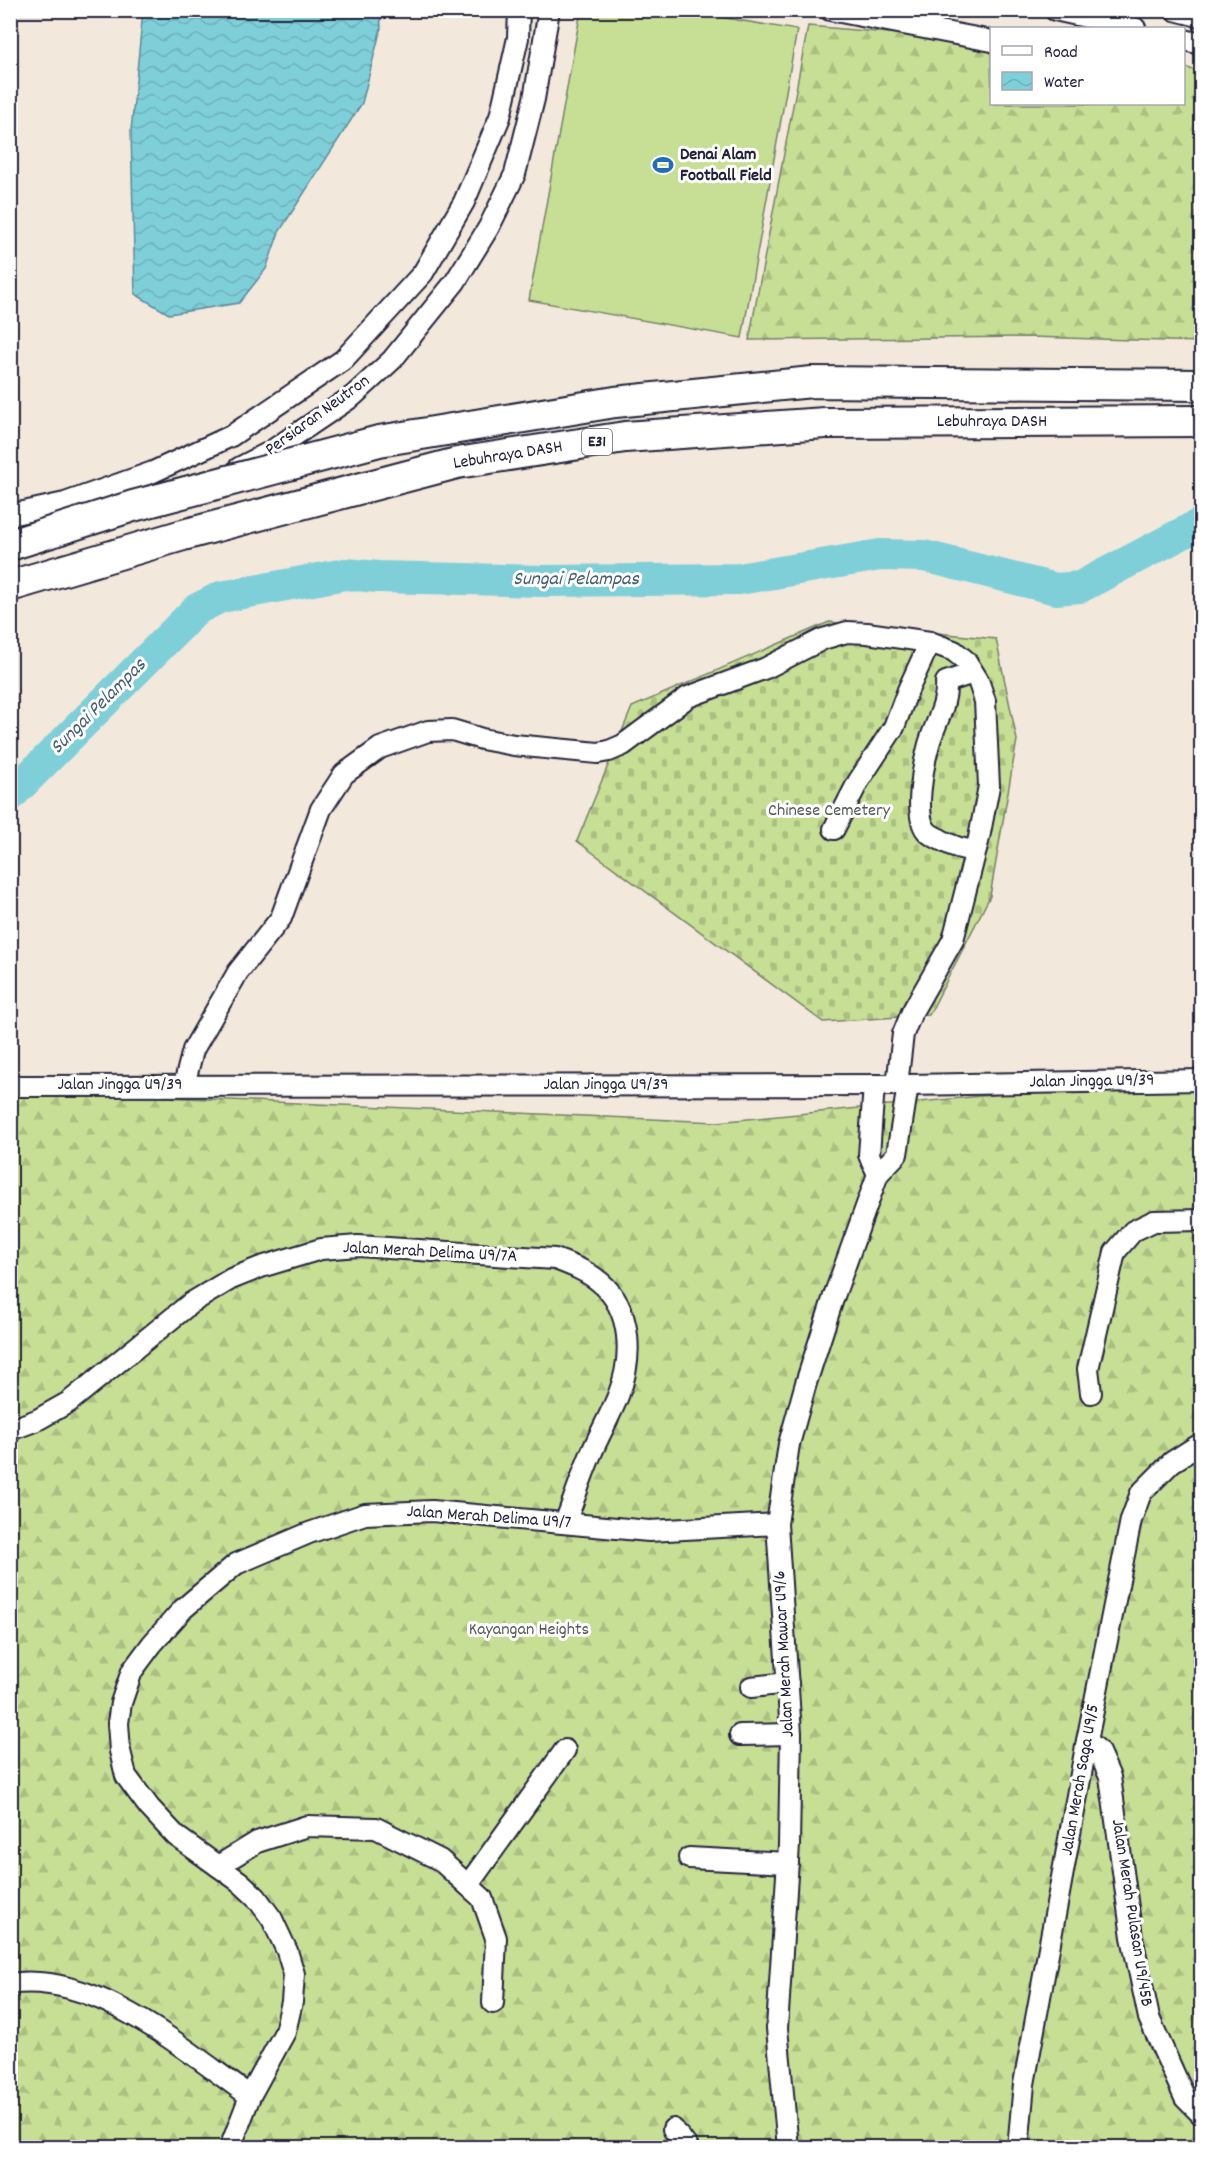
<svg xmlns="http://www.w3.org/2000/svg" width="1212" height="2158" font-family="Dekko,sans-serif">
	<defs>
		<pattern id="forest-firs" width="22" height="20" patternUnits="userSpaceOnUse" patternTransform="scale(1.5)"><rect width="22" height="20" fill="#c7df95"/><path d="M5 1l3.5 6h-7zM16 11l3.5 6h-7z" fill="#abbf81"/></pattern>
		<pattern id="cemetery-stones" width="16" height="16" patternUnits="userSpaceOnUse" patternTransform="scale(1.5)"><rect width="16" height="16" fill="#c7df95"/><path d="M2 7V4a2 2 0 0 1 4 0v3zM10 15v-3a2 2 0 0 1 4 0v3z" fill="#abbf81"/></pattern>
		<pattern id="water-waves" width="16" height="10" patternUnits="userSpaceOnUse" patternTransform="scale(1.5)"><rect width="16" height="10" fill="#7fcfd9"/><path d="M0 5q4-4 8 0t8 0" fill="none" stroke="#6db1bb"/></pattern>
	</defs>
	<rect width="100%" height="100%" fill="#f3e8dc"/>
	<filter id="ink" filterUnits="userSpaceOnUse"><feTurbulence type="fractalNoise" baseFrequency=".0167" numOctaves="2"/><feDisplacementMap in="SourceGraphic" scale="12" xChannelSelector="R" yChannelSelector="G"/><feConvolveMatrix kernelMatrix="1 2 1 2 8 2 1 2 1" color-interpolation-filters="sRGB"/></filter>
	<g filter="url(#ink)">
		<!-- forest -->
		<g fill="url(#forest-firs)" stroke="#748068" stroke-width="1.5">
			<polygon points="808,26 924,36 991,50 992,104 1184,104 1184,67 1201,72 1201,342 1030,337 749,340"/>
			<polygon points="1201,1081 1201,2147 11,2148 11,1090 717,1122 1124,1082"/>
		</g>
		<!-- cemetery -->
		<polygon fill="url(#cemetery-stones)" stroke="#748068" stroke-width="1.5" points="829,622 996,639 1017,740 990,896 929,1015 823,1022 577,841 632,707"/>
		<!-- garden -->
		<polygon fill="#c7df95" stroke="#748068" stroke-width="1.5" points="581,10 684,11 797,30 742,338 529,300"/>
		<!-- water -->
		<polygon fill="url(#water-waves)" stroke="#5a8a9a" stroke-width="1.5" points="143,11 380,11 381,28 362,103 279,232 266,269 239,303 169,314 135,294 131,131"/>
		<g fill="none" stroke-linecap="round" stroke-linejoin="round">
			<!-- river -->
			<polyline stroke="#7fcfd9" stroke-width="32" points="10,796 197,609 221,597 345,574 378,577 545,581 739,579 880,555 924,556 1056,589 1080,587 1202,523"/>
			<!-- minor casing -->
			<g stroke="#22223b" stroke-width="24">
				<g id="minor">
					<polyline points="830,10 992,41"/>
					<polyline points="1055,10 1135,28"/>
					<polyline points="1175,10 1202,17"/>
					<polyline points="1184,40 1202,44"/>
					<polyline points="239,468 270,452 353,396 392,360 455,282 489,227 515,174 534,99 549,10"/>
					<polyline points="10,515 65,503 153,472 231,436 343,360 423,273 464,202 500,117 518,38 519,10"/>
					<path d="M973 673 946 682C948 706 933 726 928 748 923 767 914 815 926 830 929 835 936 837 941 840 952 846 964 851 976 850"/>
					<polyline points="834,829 858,782 894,727 908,690 930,642"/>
					<polyline points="184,1085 193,1050 238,972 281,918 321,809 344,774 380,748 428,731 452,730 482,739 514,745 598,753 609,751 623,745 688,697 766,668 823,639 847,632 867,633 930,642 954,651 966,661 978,680 985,701 989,786 979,838 953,940 912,1012 903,1034 897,1085"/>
					<polyline points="874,1085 869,1155 878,1174"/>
					<polyline points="10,1086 908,1085 1202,1080"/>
					<polyline points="1091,1393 1088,1369 1115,1252 1133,1231 1154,1221 1202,1220"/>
					<path d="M10 1430 37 1420 69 1402 191 1303 231 1279 261 1267 321 1249 358 1246 555 1259C571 1265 587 1271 600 1282 633 1310 633 1359 618 1396 610 1416 599 1435 591 1454 581 1477 574 1500 565 1523"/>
					<polyline points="751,1687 788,1683"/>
					<polyline points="740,1735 791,1734"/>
					<polyline points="1087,1741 1098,1750 1110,1777 1132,1937 1149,2018 1185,2098 1202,2115"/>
					<polyline points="689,1858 788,1863"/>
					<polyline points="218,1866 257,1842 307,1826 376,1828 440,1860 482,1898 496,1938 493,2003"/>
					<polyline points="468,1885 565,1750"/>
					<path d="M10 1984C96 1971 184 2050 250 2096"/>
					<polyline points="673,2129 688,2148"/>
					<polyline points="230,2148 250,2096 285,2032 292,2002 294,1974 287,1951 272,1919 256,1897 240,1882 176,1836 149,1807 126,1776 120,1751 118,1723 121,1703 132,1671 152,1644 183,1609 236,1564 309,1533 365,1514 432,1511 649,1531 777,1524"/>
					<polyline points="788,2148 777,2028 789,1845 791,1734 777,1524 789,1444 806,1383 834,1296 878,1174 897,1154 908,1085"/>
					<polyline points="1018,2148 1024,2084 1087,1741 1131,1520 1141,1493 1172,1462 1202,1443"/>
				</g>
			</g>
			<!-- highway casing -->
			<g stroke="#22223b" stroke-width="34">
				<polyline id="highway" points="10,586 183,535 457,463 625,437 825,423 1202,421"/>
			</g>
			<!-- minor -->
			<use href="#minor" stroke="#fff" stroke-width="20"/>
			<!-- highway -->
			<use href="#highway" stroke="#fff" stroke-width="30"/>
			<!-- highway-bridge casing -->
			<g stroke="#22223b" stroke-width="34" stroke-linecap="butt">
				<polyline id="highway-bridge" points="10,545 133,506 379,441 615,402 812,382 1202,385"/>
			</g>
			<!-- highway-bridge -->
			<use href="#highway-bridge" stroke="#fff" stroke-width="30"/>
		</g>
	</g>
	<!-- icons -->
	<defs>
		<g id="stadium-bare" transform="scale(1.62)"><path d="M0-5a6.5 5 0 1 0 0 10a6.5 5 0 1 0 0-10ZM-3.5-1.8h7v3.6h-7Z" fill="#1f6fb2" stroke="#fff" stroke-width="2.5" paint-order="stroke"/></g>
	</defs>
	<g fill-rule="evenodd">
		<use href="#stadium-bare" x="663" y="165"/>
	</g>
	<g text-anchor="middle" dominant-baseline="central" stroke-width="6" stroke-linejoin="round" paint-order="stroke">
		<!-- shield labels -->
		<rect fill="#fff" stroke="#646476" stroke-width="1.5" x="582" y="429" width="30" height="26" rx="4.5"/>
		<g font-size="16" font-weight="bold" fill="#22223b">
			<text x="597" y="442">E31</text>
		</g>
		<!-- poi labels -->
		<g font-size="18" font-weight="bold" fill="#22223b" stroke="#fff" text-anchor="start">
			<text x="680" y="155">Denai Alam<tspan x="680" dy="21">Football Field</tspan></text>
		</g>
		<!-- street labels -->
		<g font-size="18" fill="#22223b" stroke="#fff">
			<text transform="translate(318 416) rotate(-36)">Persiaran Neutron</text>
			<text x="992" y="422">Lebuhraya DASH</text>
			<text transform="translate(508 456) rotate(-9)">Lebuhraya DASH</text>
			<text transform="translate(1092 1082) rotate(-1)">Jalan Jingga U9/39</text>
			<text x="120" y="1085">Jalan Jingga U9/39</text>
			<text x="606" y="1085">Jalan Jingga U9/39</text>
			<text transform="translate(430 1253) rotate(3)">Jalan Merah Delima U9/7A</text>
			<text transform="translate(489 1518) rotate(4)">Jalan Merah Delima U9/7</text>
			<text transform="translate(785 1654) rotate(-93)">Jalan Merah Mawar U9/6</text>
			<text transform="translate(1081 1780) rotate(-80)">Jalan Merah Saga U9/5</text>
			<text transform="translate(1131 1913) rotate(81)">Jalan Merah Pulasan U9/45B</text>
		</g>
		<!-- park labels -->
		<g font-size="18" fill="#545b56" stroke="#fff">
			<text x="829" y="811">Chinese Cemetery</text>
			<text x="529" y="1630">Kayangan Heights</text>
		</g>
		<!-- water labels -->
		<g font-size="20" font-style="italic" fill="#435f72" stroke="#fff">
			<text x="576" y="580">Sungai Pelampas</text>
			<text transform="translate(99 707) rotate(-45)">Sungai Pelampas</text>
		</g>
	</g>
	<!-- margin -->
	<rect width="1212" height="2158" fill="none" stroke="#fff" stroke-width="36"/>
	<rect x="18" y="18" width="1176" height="2122" fill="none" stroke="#22223b" stroke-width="2" filter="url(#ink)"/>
	<!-- legend -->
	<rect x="990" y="27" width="195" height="78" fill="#ffffff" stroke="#a7a7b1" stroke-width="1.5"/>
	<rect x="1002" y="46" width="30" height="9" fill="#ffffff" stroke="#a7a7b1" stroke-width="1.5"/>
	<text x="1044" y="57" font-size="18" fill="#22223b">Road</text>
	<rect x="1002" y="72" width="30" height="18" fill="url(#water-waves)" stroke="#a7a7b1" stroke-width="1.5"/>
	<text x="1044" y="87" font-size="18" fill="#22223b">Water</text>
</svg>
